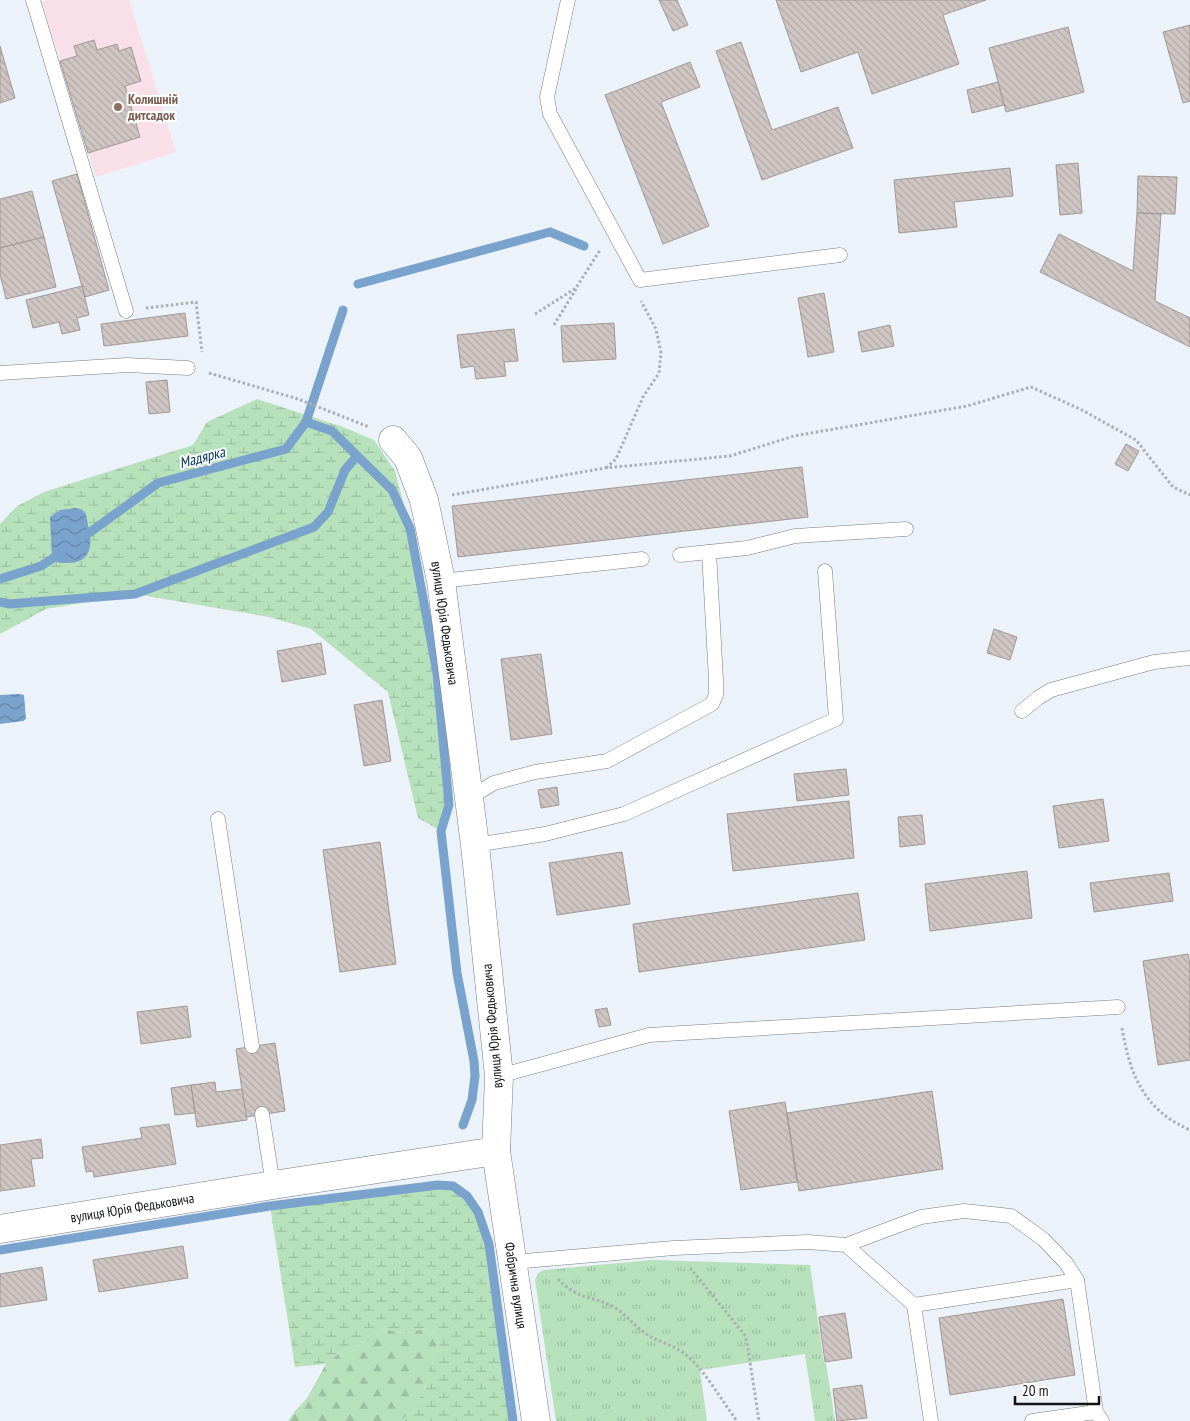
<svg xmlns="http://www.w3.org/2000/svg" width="1190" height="1421" font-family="'PT Sans Narrow',sans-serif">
	<defs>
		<pattern id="grass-tufts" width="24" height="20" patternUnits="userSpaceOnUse" patternTransform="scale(1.25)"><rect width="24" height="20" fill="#b6e1bb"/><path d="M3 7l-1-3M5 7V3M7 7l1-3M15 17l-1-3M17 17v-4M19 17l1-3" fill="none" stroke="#9bc0a0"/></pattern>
		<pattern id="forest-firs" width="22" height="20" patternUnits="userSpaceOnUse" patternTransform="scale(1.25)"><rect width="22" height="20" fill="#b6e1bb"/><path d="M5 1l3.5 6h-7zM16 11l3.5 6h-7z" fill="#9bc0a0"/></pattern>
		<pattern id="wetland-marsh" width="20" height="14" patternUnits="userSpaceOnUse" patternTransform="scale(1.25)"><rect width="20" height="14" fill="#b6e1bb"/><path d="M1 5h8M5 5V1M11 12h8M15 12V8" fill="none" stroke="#9bc0a0"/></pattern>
		<pattern id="water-waves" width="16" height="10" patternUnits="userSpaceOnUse" patternTransform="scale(1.25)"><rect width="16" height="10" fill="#79a3cc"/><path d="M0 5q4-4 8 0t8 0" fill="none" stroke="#6284a5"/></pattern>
		<pattern id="building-back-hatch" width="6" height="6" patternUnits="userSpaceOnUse" patternTransform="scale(1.25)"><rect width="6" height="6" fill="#cfc6c3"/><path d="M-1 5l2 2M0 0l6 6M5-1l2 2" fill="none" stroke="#b1a9a7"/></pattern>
	</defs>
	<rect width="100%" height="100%" fill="#ecf2f9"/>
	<!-- education -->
	<polygon fill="#f9dfe8" points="48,0 129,0 176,152 96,177 42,2"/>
	<!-- grass -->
	<polygon fill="url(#grass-tufts)" points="652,1260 810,1265 824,1363 826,1363 835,1421 815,1421 805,1354 700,1370 707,1421 556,1421 535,1280 538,1273 544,1270"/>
	<!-- forest -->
	<polygon fill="url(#forest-firs)" points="384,1328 395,1332 411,1333 424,1328 436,1333 439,1344 424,1389 414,1410 400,1421 288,1421 295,1411 307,1398 326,1364 343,1350 359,1345 372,1334"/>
	<!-- wetland -->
	<g fill="url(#wetland-marsh)">
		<polygon points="257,399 343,427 374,440 395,471 410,528 437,673 449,805 441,831 418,818 388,692 311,629 269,617 135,594 46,609 0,634 0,524 17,506 44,492 193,445 207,422"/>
		<polygon points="438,1185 453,1186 467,1196 478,1212 489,1244 513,1421 400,1421 414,1410 424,1389 439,1344 436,1333 424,1328 411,1333 395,1332 384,1328 372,1334 359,1345 343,1350 326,1364 295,1367 270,1206"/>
	</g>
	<!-- water -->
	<g fill="url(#water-waves)">
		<path d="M76 508C79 509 83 509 85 513 87 516 87 521 88 525 93 544 92 564 66 563 60 563 57 563 52 559L50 517 60 510Z"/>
		<polygon points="19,694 24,695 26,719 23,721 0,724 0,695"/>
	</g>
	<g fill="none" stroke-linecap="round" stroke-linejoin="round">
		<!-- stream -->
		<g stroke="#79a3cc" stroke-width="9">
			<polyline points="358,284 550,232 584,246"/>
			<polyline points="306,422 332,431 392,490 410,528 437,673 449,805 441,831 457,973 474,1061 475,1076 472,1100 463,1125"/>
			<polyline points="82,538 158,483 286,449 306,422 343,310"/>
			<polyline points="0,579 41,566 61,553"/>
			<polyline points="0,602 9,604 135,594 314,527 328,512 345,470 357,456"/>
			<polyline points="0,1250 270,1206 438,1185 453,1186 467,1196 478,1212 489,1244 513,1421"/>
		</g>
	</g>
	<!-- building -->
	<g fill="url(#building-back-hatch)" stroke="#a09895">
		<polygon points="659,0 677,0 688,25 673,31"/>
		<polygon points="776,0 986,0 943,15 959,64 872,94 858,52 801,72"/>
		<polygon points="1190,25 1190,101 1183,103 1163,32"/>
		<polygon points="1068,27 1084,92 1006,112 989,48"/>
		<polygon points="94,40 97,50 117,44 119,51 131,47 141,81 125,86 140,137 88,153 60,61 77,56 74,46"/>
		<polygon points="741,42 772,130 838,107 853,148 762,180 716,51"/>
		<polygon points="0,46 15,98 0,103"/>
		<polygon points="690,62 700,87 661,102 709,226 663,244 605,95"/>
		<polygon points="998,82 1004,105 972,113 967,90"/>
		<polygon points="1078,163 1082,213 1060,215 1056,165"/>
		<polygon points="1010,168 1013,196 954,202 957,227 899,233 894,180"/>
		<polygon points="77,174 109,290 85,297 52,181"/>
		<polygon points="1138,176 1177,177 1175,214 1137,213"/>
		<polygon points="32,191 44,237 0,248 0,199"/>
		<polygon points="1137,213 1161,214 1155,301 1190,318 1190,347 1040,272 1059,234 1133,271"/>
		<polygon points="44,237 56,287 6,299 0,274 0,248"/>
		<polygon points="82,286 89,315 77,318 80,330 62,334 59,322 33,328 26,300"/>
		<polygon points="824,293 834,352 808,357 798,298"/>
		<polygon points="185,313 188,336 104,346 101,324"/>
		<polygon points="614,323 616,359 563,362 561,326"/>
		<polygon points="890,325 894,346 862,352 858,332"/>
		<polygon points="514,329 518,361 504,362 506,376 476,379 474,366 461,368 457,335"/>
		<polygon points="167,380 170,412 149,414 146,382"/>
		<polygon points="1126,444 1139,451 1128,471 1115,464"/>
		<polygon points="802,467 808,517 458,557 452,506"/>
		<polygon points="994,629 1017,637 1010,660 987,653"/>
		<polygon points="321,643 326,674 282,682 277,651"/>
		<polygon points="541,654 552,734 511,740 501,659"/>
		<polygon points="382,700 391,761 364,766 354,705"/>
		<polygon points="846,769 849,795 797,801 794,774"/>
		<polygon points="557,787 559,805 541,808 538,790"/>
		<polygon points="1103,799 1109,841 1059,848 1053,806"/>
		<polygon points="849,801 854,858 733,871 727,814"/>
		<polygon points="922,815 925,844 900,847 898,817"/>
		<polygon points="380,842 396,964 340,972 323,850"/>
		<polygon points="622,852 630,904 557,915 549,863"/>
		<polygon points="1027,871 1032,918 930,931 925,884"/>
		<polygon points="1169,873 1173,901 1094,912 1090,883"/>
		<polygon points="858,893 865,940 639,972 633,924"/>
		<polygon points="1188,954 1190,964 1190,1060 1158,1065 1143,961"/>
		<polygon points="187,1006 191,1037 141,1044 137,1012"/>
		<polygon points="607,1008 611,1025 599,1027 595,1010"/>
		<polygon points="275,1043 285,1111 246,1117 236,1049"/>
		<polygon points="215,1082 216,1092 242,1089 247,1120 197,1127 191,1085"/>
		<polygon points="191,1085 195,1113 175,1115 171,1088"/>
		<polygon points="932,1091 943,1169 799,1191 787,1113"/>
		<polygon points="785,1102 797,1182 741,1190 729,1111"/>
		<polygon points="169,1124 176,1164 94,1177 93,1171 86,1172 82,1147 142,1138 140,1128"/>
		<polygon points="41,1139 43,1158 31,1159 35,1186 0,1191 0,1145"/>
		<polygon points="183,1246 188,1278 99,1292 93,1260"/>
		<polygon points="42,1267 47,1300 0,1307 0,1274"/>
		<polygon points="1063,1299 1075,1375 950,1395 939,1318"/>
		<polygon points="845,1313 852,1358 825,1362 819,1317"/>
		<polygon points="862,1385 867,1418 837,1421 833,1389"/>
	</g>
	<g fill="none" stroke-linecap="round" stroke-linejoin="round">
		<!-- service casing -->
		<g stroke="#787d83" stroke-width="15">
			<g id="service">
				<polyline points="33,0 126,311"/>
				<polyline points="568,0 547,97 550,114 640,280 840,255"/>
				<polyline points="0,373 127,365 188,368"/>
				<polyline points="680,555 747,548 795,536 906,529"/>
				<polyline points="441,581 642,559"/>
				<polyline points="1022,711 1038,698 1051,690 1154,662 1190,658"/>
				<polyline points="469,798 494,783 535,772 607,761 712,704 716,695 716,680 709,552"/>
				<polyline points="218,819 252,1046"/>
				<polyline points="475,845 545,834 624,814 836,719 825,571"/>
				<polyline points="499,1076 649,1035 1118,1007"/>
				<polyline points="262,1114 273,1185"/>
				<polyline points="846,1245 914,1305 1077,1280"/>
				<polyline points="513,1262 674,1248 808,1242 846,1245 921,1217 964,1211 1011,1216 1043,1239 1066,1263 1077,1280 1096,1412 1102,1421"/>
				<polyline points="914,1305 931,1421"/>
				<polyline points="1032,1421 1096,1412"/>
			</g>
		</g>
		<!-- minor casing -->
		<g stroke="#787d83" stroke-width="29">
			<g id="minor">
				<path id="s1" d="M496 1151 536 1421"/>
				<path id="s2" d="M0 1229 273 1185 496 1151 499 1076 475 845 441 581 424 500 408 458 393 440"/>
			</g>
		</g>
		<!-- path -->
		<g stroke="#aaafb4" stroke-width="3" stroke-dasharray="2.5 2.5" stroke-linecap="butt">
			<polyline points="146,308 196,302 202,352"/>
			<polyline points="535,314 576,288 600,250"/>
			<polyline points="554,325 576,289"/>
			<polyline points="209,373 298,399 369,427"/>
			<polyline points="606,468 616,459 643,397 659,373 661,353 656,329 641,301"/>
			<polyline points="452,495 605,468 730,456 794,436 967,406 1031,387 1080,409 1136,440 1173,487 1190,495"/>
			<path d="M1122 1028C1130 1075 1144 1110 1190 1130"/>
			<polyline points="690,1268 744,1334 747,1342 759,1421"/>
			<path d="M558 1279C576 1299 592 1296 612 1306 625 1313 633 1325 645 1333 657 1342 672 1344 685 1354 704 1369 722 1401 737 1421"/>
		</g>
		<!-- service -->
		<use href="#service" stroke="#fff" stroke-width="14"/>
		<!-- minor -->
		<use href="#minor" stroke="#fff" stroke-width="28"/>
	</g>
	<!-- markers -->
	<circle fill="#8d6e63" stroke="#fefefe" stroke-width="2" cx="118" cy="107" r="5"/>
	<g text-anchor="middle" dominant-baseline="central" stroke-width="4" stroke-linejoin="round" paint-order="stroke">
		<!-- education labels -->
		<g font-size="14" font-weight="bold" fill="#785e54" stroke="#fefefe" text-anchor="start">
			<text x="128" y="99">Колишній<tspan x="128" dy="16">дитсадок</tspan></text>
		</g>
		<!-- street labels -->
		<g font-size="14" fill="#121416" stroke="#fefefe">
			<text transform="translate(445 623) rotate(82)">вулиця Юрія Федьковича</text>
			<text transform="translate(492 1026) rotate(-95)">вулиця Юрія Федьковича</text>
			<text stroke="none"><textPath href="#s2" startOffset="134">вулиця Юрія Федьковича</textPath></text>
			<text stroke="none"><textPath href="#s1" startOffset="136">Фабрична вулиця</textPath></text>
		</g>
		<!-- water labels -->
		<g font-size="15" font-style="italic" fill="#073960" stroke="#fefefe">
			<text transform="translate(202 457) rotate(-15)">Мадярка</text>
		</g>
	</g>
	<!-- scale -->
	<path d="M1015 1396v8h84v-8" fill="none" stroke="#121416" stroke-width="2.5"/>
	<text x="1022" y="1396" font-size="15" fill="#121416" stroke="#fefefe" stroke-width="4" paint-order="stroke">20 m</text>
</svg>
